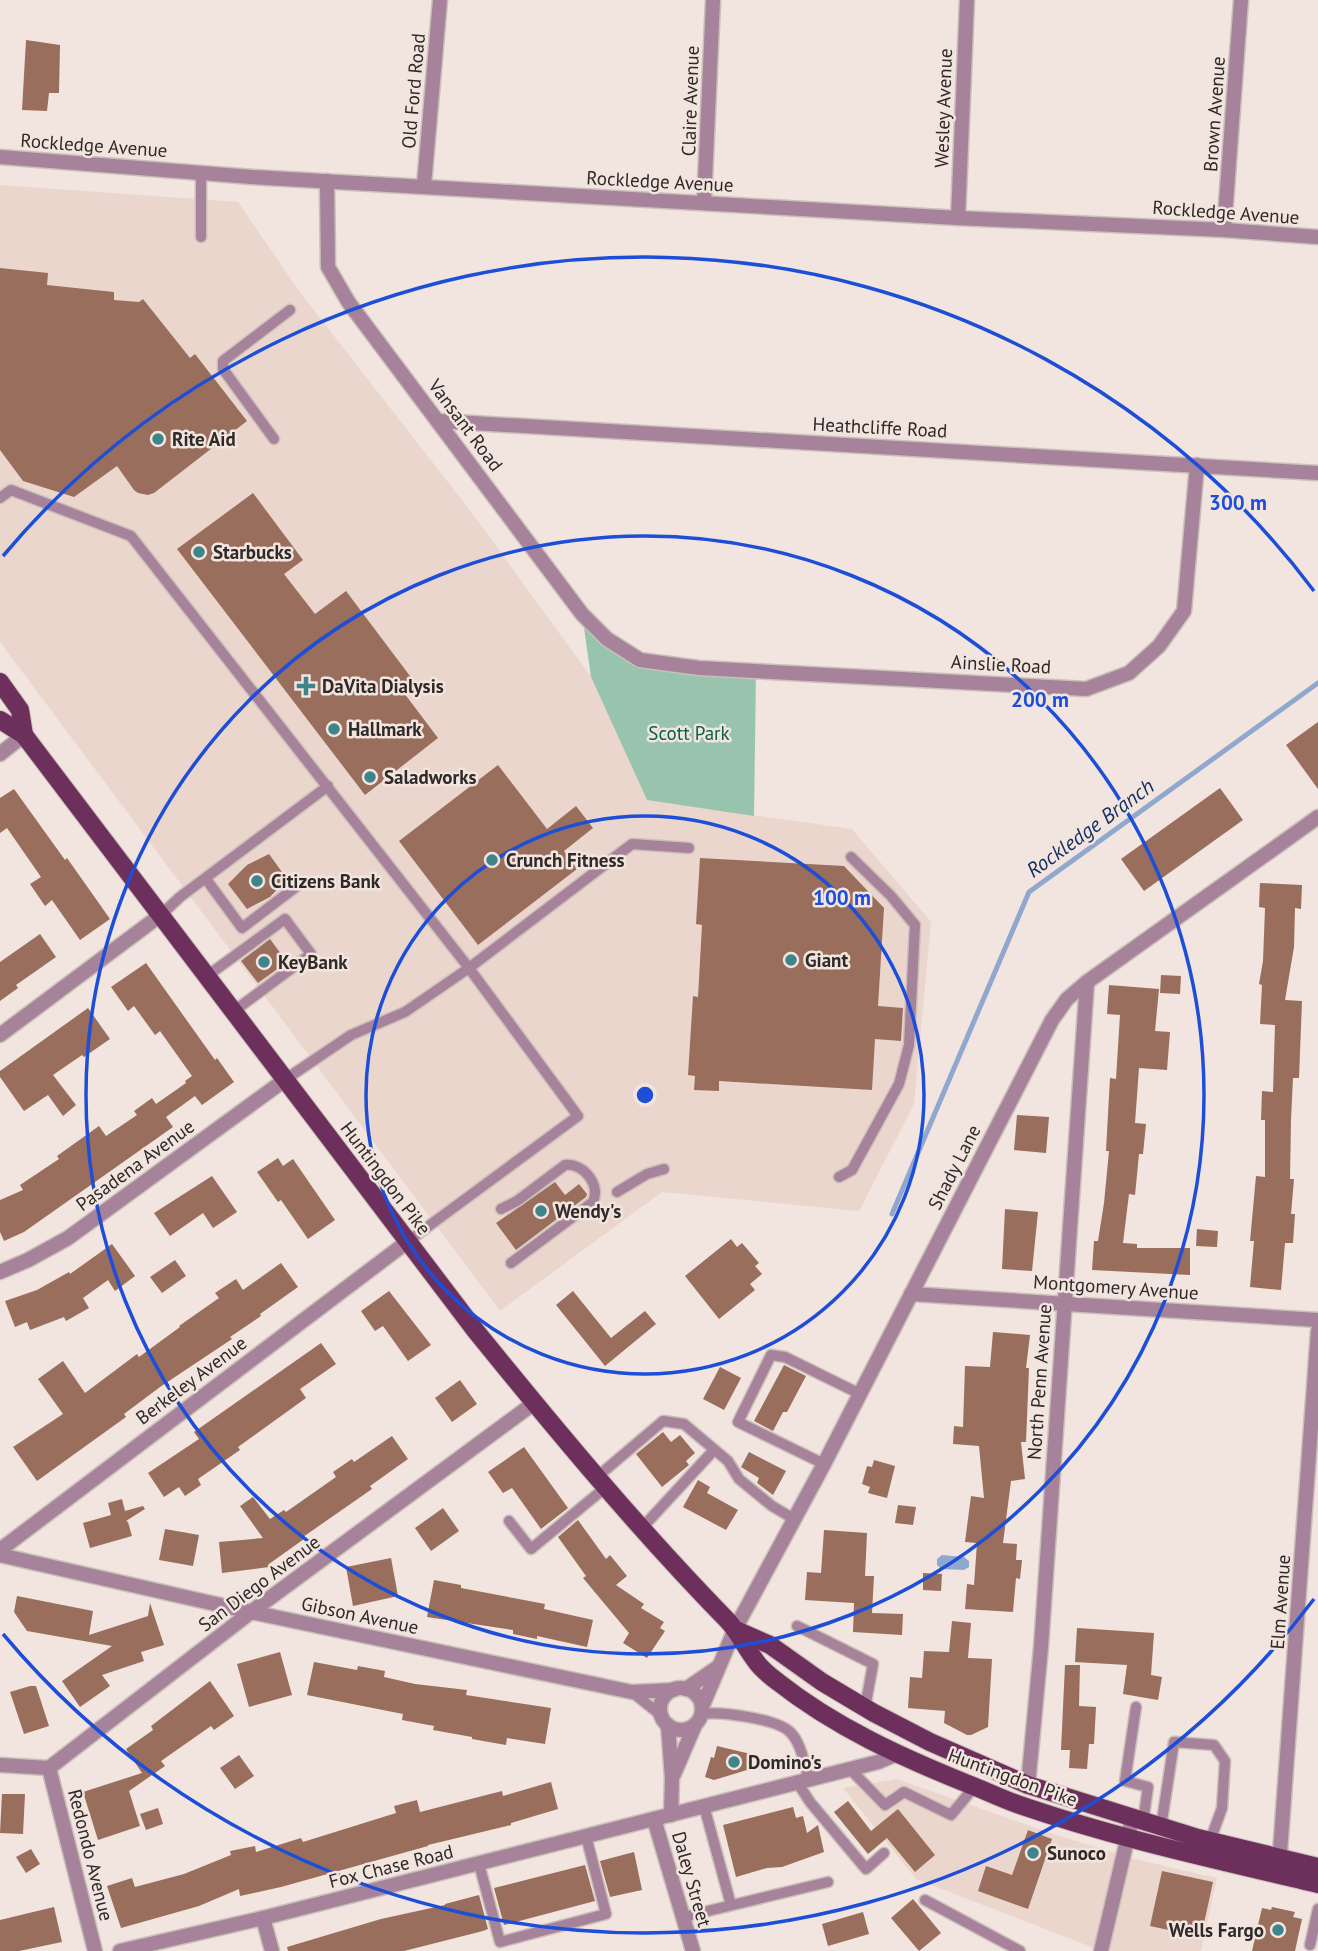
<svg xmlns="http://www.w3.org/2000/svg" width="1318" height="1951" font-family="'PT Sans',sans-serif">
	<rect width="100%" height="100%" fill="#f2e4de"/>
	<!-- built -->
	<g fill="#ebd6ce">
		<polygon points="0,185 238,202 299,291 472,513 591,677 647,800 852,829 931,922 914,1104 859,1211 662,1192 500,1311 0,642"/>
		<polygon points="897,1779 1047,1832 1134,1859 1217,1878 1201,1951 1102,1951 916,1879 843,1788"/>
	</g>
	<!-- green -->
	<polygon fill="#98c4ae" points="582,614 640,660 756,670 754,816 647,800 591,677"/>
	<!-- water -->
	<polygon fill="#91a8ce" points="942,1555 964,1557 969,1561 969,1567 964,1570 941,1569 937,1565 937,1559"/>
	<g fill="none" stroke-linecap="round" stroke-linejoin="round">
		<!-- stream -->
		<polyline stroke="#91a8ce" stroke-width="5" points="892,1214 1029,892 1318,683"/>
	</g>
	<!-- building -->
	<g fill="#996e5d">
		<polygon points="26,40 60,45 59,93 49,93 47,111 22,110"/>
		<polygon points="0,268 48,273 47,285 114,292 114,300 139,302 143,299 190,358 195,354 247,421 154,493 148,495 138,493 134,490 117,466 74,497 23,481 0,450"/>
		<polygon points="253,493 303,560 284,574 315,614 346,591 416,684 404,693 438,738 365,795 177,549"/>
		<polygon points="1318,722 1318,789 1286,745"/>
		<polygon points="498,765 547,829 576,806 593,828 564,851 577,869 478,945 399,841"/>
		<polygon points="1220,788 1243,820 1144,891 1121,859"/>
		<polygon points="14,789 65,860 67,858 110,919 80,940 52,900 45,906 30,884 41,877 7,828 0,833 0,798"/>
		<polygon points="269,854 287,879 270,897 247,909 228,884 247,865"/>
		<polygon points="700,858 844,866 884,908 878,1006 903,1008 901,1041 875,1039 872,1090 719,1081 719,1091 694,1090 695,1076 688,1075 693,996 698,997 702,925 696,924"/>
		<polygon points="1260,883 1302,885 1301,909 1295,908 1294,947 1285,1000 1302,1001 1299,1078 1293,1078 1291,1120 1290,1179 1294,1179 1291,1214 1295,1214 1293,1243 1285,1243 1281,1290 1250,1287 1254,1241 1250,1241 1256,1176 1265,1177 1265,1120 1261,1120 1262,1091 1273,1092 1275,1025 1260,1024 1262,985 1259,984 1263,961 1265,908 1259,907"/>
		<polygon points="40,934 56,957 16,985 18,988 0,1001 0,962"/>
		<polygon points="270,939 287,962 258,983 241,961"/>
		<polygon points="146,963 215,1060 217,1058 234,1082 202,1105 195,1096 166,1117 173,1127 24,1232 4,1241 0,1232 0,1200 23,1190 20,1185 59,1159 57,1156 99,1126 106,1136 137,1115 134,1111 152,1098 156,1104 186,1083 185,1081 192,1076 160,1031 155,1035 134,1006 128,1011 111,987"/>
		<polygon points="1161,975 1181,976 1180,994 1160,993"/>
		<polygon points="1109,985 1159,989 1155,1031 1170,1032 1167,1070 1139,1068 1135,1123 1146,1124 1143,1154 1139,1154 1135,1195 1129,1194 1123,1243 1137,1244 1137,1248 1190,1248 1190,1275 1092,1270 1094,1241 1098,1241 1104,1203 1109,1151 1106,1151 1110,1078 1116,1079 1120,1015 1107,1014"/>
		<polygon points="88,1008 110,1039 84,1057 82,1055 53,1075 76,1105 63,1116 48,1095 24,1111 0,1077 0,1071"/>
		<polygon points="1017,1115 1049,1117 1046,1153 1014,1150"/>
		<polygon points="278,1158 283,1166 293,1159 335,1220 308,1239 281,1200 278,1202 257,1172"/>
		<polygon points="212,1176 237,1212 213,1228 203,1213 170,1236 154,1213"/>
		<polygon points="555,1182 565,1195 579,1184 587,1194 586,1197 516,1250 496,1223"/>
		<polygon points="1005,1209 1038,1212 1032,1271 1002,1269"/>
		<polygon points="1197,1229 1218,1231 1217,1247 1196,1246"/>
		<polygon points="731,1239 737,1247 742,1243 759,1263 755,1266 762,1274 750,1284 755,1290 719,1319 685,1276"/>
		<polygon points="112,1244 135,1276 115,1291 108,1280 83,1298 89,1308 66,1321 64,1317 30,1330 27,1322 15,1327 5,1301 37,1290 69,1272 70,1274"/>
		<polygon points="175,1260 186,1276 162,1293 150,1277"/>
		<polygon points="281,1263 298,1287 260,1314 261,1316 230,1337 232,1339 160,1387 124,1414 126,1417 37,1481 13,1447 63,1414 38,1379 63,1361 85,1393 137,1354 139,1357 180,1327 179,1326 219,1298 215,1293 236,1279 243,1290"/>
		<polygon points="389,1291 431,1345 408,1361 383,1326 375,1331 361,1311"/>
		<polygon points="573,1291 611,1338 645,1311 656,1324 605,1366 556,1305"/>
		<polygon points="993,1332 1030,1335 1026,1368 1029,1368 1026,1442 1021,1442 1025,1479 1011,1481 1003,1543 1017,1544 1016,1560 1022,1560 1020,1579 1016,1578 1013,1612 965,1609 967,1584 974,1585 977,1543 965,1542 971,1496 984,1498 979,1446 953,1444 954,1426 963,1427 965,1366 990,1367"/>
		<polygon points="321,1343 336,1364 300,1389 306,1398 238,1447 240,1450 198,1479 201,1485 185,1496 179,1487 164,1497 148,1473 199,1439 194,1432"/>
		<polygon points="784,1365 806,1376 787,1412 783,1412 773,1431 754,1421"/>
		<polygon points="720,1367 741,1378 724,1410 703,1399"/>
		<polygon points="460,1380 477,1404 452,1422 435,1398"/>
		<polygon points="663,1432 671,1442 680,1435 695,1453 686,1461 689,1465 662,1487 636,1454"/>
		<polygon points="392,1436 408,1459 370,1486 372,1489 303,1537 304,1539 269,1564 269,1567 222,1573 219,1542 263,1538 240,1506 253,1497 270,1519 284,1510 286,1512 336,1477 333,1472 352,1459 354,1462"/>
		<polygon points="524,1447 568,1508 541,1529 512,1488 503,1493 488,1472"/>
		<polygon points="749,1452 786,1471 773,1495 757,1483 759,1478 741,1467"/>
		<polygon points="874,1460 895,1466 887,1498 868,1493 870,1487 862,1484 867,1466 872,1467"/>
		<polygon points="698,1480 710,1487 707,1493 738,1510 726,1530 683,1507"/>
		<polygon points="122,1499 125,1511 143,1506 145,1509 126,1521 128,1522 132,1536 90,1548 83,1523 111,1515 108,1503"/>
		<polygon points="898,1505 916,1507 913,1525 895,1523"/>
		<polygon points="443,1508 459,1531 431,1551 415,1528"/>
		<polygon points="578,1520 606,1559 610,1555 627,1576 616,1585 644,1604 641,1608 664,1622 660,1628 665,1631 647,1658 623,1643 629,1633 583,1578 586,1576 558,1537"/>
		<polygon points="165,1529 199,1535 193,1566 159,1560"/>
		<polygon points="824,1530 867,1533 865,1576 874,1576 872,1613 903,1614 902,1635 853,1632 854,1603 805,1600 807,1572 821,1573"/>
		<polygon points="391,1558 398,1596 353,1606 346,1567"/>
		<polygon points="923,1573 942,1574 941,1591 923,1590"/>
		<polygon points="434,1580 461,1585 461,1588 545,1604 544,1609 593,1620 587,1647 537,1636 537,1639 513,1634 513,1630 427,1617"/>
		<polygon points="17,1596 93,1611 89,1635 148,1616 150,1603 164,1645 141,1652 144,1661 102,1675 110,1686 80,1707 62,1681 112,1646 27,1631 14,1612"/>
		<polygon points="952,1621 971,1623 968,1658 992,1659 988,1727 971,1735 967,1735 944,1723 945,1711 908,1708 910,1677 922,1678 924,1651 949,1652"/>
		<polygon points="1077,1628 1154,1633 1151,1675 1162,1677 1158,1700 1123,1694 1127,1665 1075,1662"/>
		<polygon points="280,1652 292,1695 249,1707 237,1664"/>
		<polygon points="314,1662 357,1670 358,1666 385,1671 384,1677 415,1684 467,1690 466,1695 551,1708 545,1744 507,1738 506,1745 472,1739 472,1737 433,1730 434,1726 402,1720 403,1714 307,1695"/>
		<polygon points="1065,1665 1080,1665 1079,1706 1096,1707 1094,1744 1089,1744 1087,1769 1069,1768 1070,1750 1061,1750"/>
		<polygon points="210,1681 234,1716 214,1730 211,1726 161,1761 165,1766 129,1791 140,1826 98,1840 83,1792 142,1773 126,1749 153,1730 151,1726"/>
		<polygon points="30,1686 36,1686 49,1726 24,1734 10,1692"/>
		<polygon points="717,1746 759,1756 757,1767 714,1780 705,1777 711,1757 714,1758"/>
		<polygon points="239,1755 254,1776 235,1789 220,1768"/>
		<polygon points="551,1782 558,1809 511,1823 511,1825 428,1845 428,1846 281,1887 240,1896 239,1889 199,1906 121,1928 107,1886 132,1878 135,1887 184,1874 231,1855 230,1851 255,1846 256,1852 301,1838 303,1842 396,1813 394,1806 417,1800 420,1812 502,1791 503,1796"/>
		<polygon points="2,1794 25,1794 23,1834 0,1833"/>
		<polygon points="848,1801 871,1831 898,1809 935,1855 915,1872 887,1838 868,1854 834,1812"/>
		<polygon points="793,1807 796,1818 803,1816 807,1833 818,1825 824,1852 782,1867 767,1868 736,1877 723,1825"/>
		<polygon points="158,1808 163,1824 146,1830 140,1814"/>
		<polygon points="1028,1830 1052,1839 1028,1909 978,1891 986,1866 1012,1875"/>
		<polygon points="31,1849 40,1864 26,1873 16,1857"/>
		<polygon points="634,1852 642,1890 610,1897 600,1861"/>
		<polygon points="585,1865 595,1901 504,1925 494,1888"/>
		<polygon points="1162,1871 1213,1882 1201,1937 1150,1926"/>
		<polygon points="479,1895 488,1929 483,1931 404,1951 288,1951 287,1947 381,1919 445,1905 445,1904"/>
		<polygon points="913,1899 941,1933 919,1951 891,1918"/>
		<polygon points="54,1907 62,1942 19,1951 0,1951 0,1920"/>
		<polygon points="1272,1907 1295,1912 1293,1917 1302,1919 1295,1951 1252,1951 1262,1908 1271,1910"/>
		<polygon points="863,1912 869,1934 828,1946 822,1924"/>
	</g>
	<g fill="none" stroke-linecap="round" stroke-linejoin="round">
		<!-- service casing -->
		<g stroke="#cbbfba" stroke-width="13">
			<g id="service">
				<polyline points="201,173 201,237"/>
				<polyline points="274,439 223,369 223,361 290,310"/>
				<polyline points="0,498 11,490 131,536 469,968 578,1116 407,1242"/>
				<polyline points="206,879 242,928 301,883"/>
				<polyline points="162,914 180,897 328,786"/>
				<polyline points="207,976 285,919 311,954 234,1011"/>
				<polyline points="286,1079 351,1035 405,1012 469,968 632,844 689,848"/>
				<polyline points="839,1177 852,1170 899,1084 909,1045 915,925 891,896 851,857"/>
				<polyline points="617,1192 647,1174 664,1169"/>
				<path d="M501 1209 517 1201 565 1165C583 1163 601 1184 593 1202L511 1263"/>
				<polyline points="824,1464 738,1422 771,1355 785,1357 860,1394"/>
				<polyline points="597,1477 663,1421 684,1424 728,1461 739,1479 772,1506 794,1519"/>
				<polyline points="509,1521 531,1549 606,1487"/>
				<polyline points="642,1528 714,1450"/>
				<polyline points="797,1626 873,1664 865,1708"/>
				<polyline points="632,1692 662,1716"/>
				<polyline points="1136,1707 1125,1781 1148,1787 1143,1822"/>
				<path d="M702 1714C720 1711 779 1719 791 1733 802 1745 804 1765 809 1779"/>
				<polyline points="850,1769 885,1805 904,1792 951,1815 975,1786"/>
				<polyline points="797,1782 810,1802 866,1869 884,1853"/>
				<polyline points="704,1806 731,1905"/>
				<polyline points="1161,1827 1174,1742 1214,1745 1225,1761 1222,1808 1210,1841"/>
				<polyline points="479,1864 500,1942 606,1914 586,1836"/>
				<polyline points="925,1900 1020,1951"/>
				<polyline points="683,1917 828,1882"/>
				<polyline points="1310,1945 1318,1909"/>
			</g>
		</g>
		<!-- minor casing -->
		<g stroke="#cbbfba" stroke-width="17">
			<g id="minor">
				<polyline points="0,157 252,177 958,218 1224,230 1318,237"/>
				<polyline points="327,181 328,267 349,303 582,614 607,639 640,660 699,668 1086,689 1129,673 1159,646 1184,611 1197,465"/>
				<polyline points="424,185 440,0"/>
				<polyline points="704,203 713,0"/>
				<polyline points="958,218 967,0"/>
				<polyline points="1224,230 1241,0"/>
				<polyline points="439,421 1318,473"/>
				<polyline points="0,754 24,735"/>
				<polyline points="0,1035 162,914"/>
				<polyline points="0,1272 28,1260 68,1238 286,1079"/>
				<polyline points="911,1294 1318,1320"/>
				<polyline points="0,1550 407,1242"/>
				<polyline points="0,1555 251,1612 632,1692 673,1690"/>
				<circle cx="681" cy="1709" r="21"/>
				<polyline points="686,1689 718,1667"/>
				<polyline points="702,1707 735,1629 824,1464 1052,1020 1067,999 1087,982 1318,817"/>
				<polyline points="668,1725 672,1778 671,1815"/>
				<polyline points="0,1765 49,1768 251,1612 534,1403"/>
				<polyline points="49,1768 95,1951"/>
				<polyline points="674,1774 695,1725"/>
				<polyline points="1028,1785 1041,1647 1087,982"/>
				<polyline points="654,1819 693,1951"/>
				<polyline points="1279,1866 1318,1331"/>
				<polyline points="263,1918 272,1951"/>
				<polyline points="120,1951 263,1918 878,1762 897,1754"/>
				<polyline points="1101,1951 1132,1819"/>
			</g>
		</g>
		<!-- primary casing -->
		<g stroke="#cbbfba" stroke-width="20">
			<g id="primary">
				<polyline points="0,682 20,710 24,735"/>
				<path d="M0 720 24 735 475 1330C556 1430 638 1529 728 1621 739 1633 745 1647 755 1660 760 1668 770 1676 778 1682 835 1727 901 1757 968 1784 984 1790 1000 1798 1017 1804 1115 1838 1217 1860 1318 1884"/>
				<polyline points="736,1630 770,1645 822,1682 874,1713 930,1742 1028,1785 1198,1838 1318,1867"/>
			</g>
		</g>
		<!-- service -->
		<use href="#service" stroke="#a7839b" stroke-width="10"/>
		<!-- minor -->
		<use href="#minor" stroke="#a7839b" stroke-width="14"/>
		<!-- primary -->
		<use href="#primary" stroke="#6d305c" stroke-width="18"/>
	</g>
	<!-- distance rings -->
	<g fill="none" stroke="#1d4ed8" stroke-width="3.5">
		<circle cx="645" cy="1095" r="279"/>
		<circle cx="645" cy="1095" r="559"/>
		<path d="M1314 1599A838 838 0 0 1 3 1634M3 556A838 838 0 0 1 1314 591"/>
	</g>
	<!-- markers -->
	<g fill="#3d848b" stroke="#f2e4de" stroke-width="2.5">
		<circle cx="158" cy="439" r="7"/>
		<circle cx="199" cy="552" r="7"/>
		<path d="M302.5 675.5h7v7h7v7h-7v7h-7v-7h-7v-7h7z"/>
		<circle cx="334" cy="729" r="7"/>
		<circle cx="370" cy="777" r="7"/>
		<circle cx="492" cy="860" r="7"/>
		<circle cx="257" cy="881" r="7"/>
		<circle cx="791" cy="960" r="7"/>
		<circle cx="264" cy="962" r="7"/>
		<circle cx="541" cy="1211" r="7"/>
		<circle cx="734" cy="1762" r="7"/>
		<circle cx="1033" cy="1853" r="7"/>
		<circle cx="1278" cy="1930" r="7"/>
	</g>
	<g text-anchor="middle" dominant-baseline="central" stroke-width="5" stroke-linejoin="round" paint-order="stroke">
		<!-- street labels -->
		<g font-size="19" fill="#2f2a28" stroke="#f2e4de">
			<text transform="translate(413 91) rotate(-85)">Old Ford Road</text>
			<text transform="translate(690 101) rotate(-88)">Claire Avenue</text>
			<text transform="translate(943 108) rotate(-88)">Wesley Avenue</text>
			<text transform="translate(1214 114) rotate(-86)">Brown Avenue</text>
			<text transform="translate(94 145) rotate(4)">Rockledge Avenue</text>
			<text transform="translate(660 181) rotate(3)">Rockledge Avenue</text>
			<text transform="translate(1226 212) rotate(4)">Rockledge Avenue</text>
			<text transform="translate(466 425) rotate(53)">Vansant Road</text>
			<text transform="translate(880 427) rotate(3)">Heathcliffe Road</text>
			<text transform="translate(1001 664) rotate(3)">Ainslie Road</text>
			<text transform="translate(135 1165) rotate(-36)">Pasadena Avenue</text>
			<text transform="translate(954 1167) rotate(-63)">Shady Lane</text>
			<text transform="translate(386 1178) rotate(53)">Huntingdon Pike</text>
			<text transform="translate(1116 1287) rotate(4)">Montgomery Avenue</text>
			<text transform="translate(191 1380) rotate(-37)">Berkeley Avenue</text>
			<text transform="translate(1039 1382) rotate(-86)">North Penn Avenue</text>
			<text transform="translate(259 1583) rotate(-37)">San Diego Avenue</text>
			<text transform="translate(1280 1602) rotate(-86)">Elm Avenue</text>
			<text transform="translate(360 1615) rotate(12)">Gibson Avenue</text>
			<text transform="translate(1013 1777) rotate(20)">Huntingdon Pike</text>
			<text transform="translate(91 1855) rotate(76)">Redondo Avenue</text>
			<text transform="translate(391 1866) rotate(-14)">Fox Chase Road</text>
			<text transform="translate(692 1879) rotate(74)">Daley Street</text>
		</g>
		<!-- poi labels -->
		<g font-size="19" font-weight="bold" fill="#2f2a28" stroke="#f2e4de" text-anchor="start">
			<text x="172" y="439">Rite Aid</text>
			<text x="213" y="552">Starbucks</text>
			<text x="322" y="686">DaVita Dialysis</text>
			<text x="348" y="729">Hallmark</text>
			<text x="384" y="777">Saladworks</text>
			<text x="506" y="860">Crunch Fitness</text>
			<text x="271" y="881">Citizens Bank</text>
			<text x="805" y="960">Giant</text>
			<text x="278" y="962">KeyBank</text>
			<text x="555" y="1211">Wendy's</text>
			<text x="748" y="1762">Domino's</text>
			<text x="1047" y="1853">Sunoco</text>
			<text x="1264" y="1930" text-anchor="end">Wells Fargo</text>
		</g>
		<!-- park labels -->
		<g font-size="19" fill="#076143" stroke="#f2e4de">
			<text x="689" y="733">Scott Park</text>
		</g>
		<!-- water labels -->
		<g font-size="21" font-style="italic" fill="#153060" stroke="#f2e4de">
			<text transform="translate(1090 828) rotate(-36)">Rockledge Branch</text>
		</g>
	</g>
	<circle cx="645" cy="1095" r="10" fill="#1d4ed8" stroke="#f2e4de" stroke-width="3.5"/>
	<g font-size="21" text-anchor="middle" font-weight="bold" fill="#1d4ed8" stroke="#f2e4de" stroke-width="5" stroke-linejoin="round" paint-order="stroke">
		<text x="1238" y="510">300 m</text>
		<text x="1040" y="707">200 m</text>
		<text x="842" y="905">100 m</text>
	</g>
</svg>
